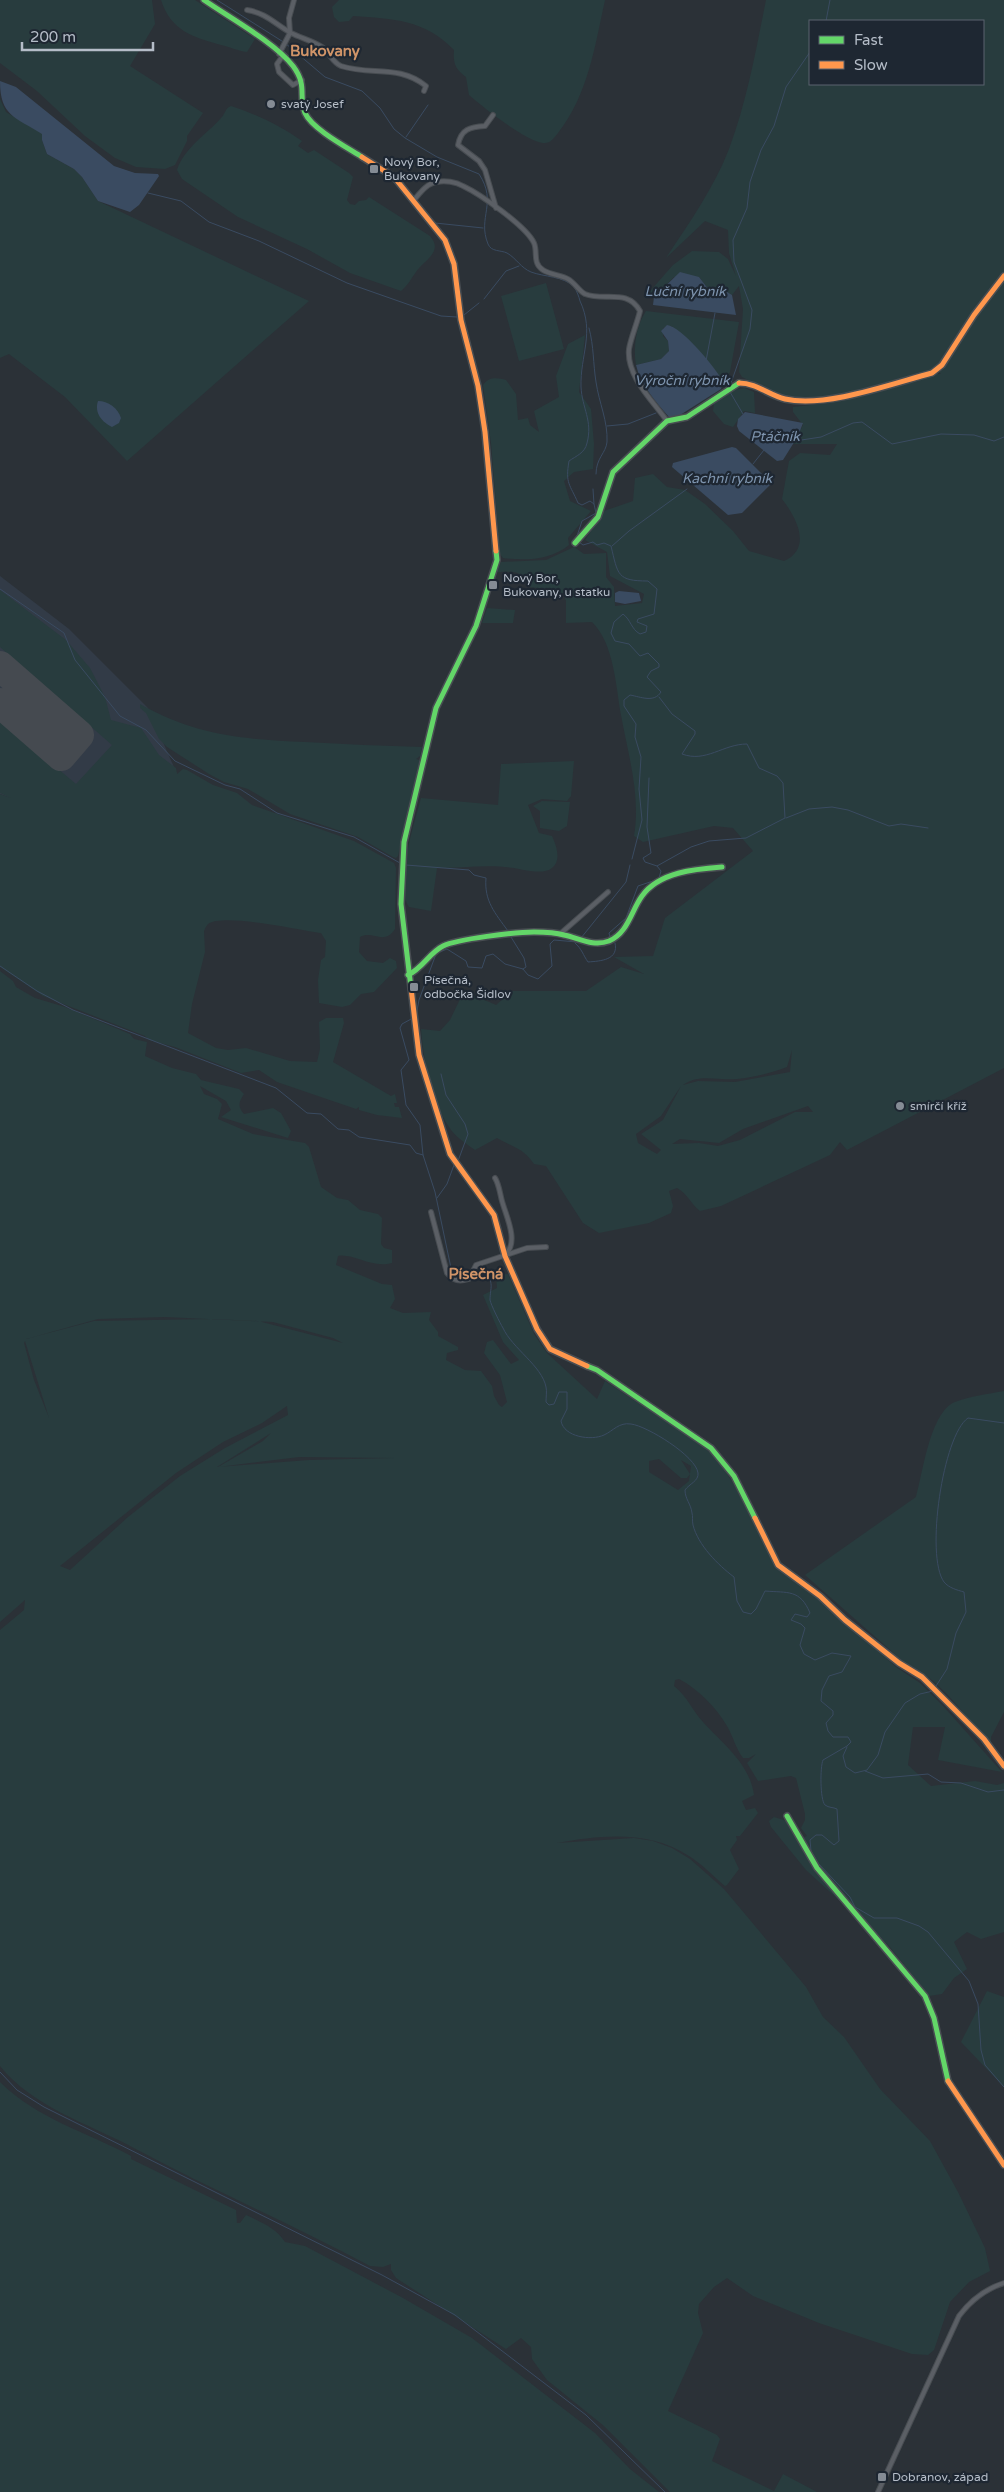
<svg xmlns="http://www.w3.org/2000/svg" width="1004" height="2492" font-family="'Varela Round',sans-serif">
	<rect width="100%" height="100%" fill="#2b3137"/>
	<!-- airport -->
	<polygon fill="#323b47" points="0,576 69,629 148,708 177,774 158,850 0,794"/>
	<!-- green -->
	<g fill="#283c3e" fill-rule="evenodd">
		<polygon points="0,0 152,0 155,24 130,66 203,113 187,136 187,141 175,165 165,169 136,167 115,158 85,136 37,91 0,63"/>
		<path d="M161 0H195L255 39 247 52C238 51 230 47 221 45 193 37 171 31 161 0Z"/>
		<path d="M339 0H605C595 46 588 95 558 133 554 138 550 144 543 143 524 140 484 108 469 95L466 77C455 69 453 63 454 50 424 19 393 19 353 16L349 21 339 22 334 17 332 7Z"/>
		<path d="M766 0H1004V272L940 365 928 373 941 374 939 372 975 317 1004 278V1068L847 1150 840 1142 830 1155 721 1206 700 1211C691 1204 687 1193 677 1188L669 1191 673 1206 671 1213 649 1223 599 1233 583 1223 546 1166 534 1164C522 1147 514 1148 497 1138L475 1150C467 1144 454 1136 449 1127 432 1102 423 1059 421 1029L440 1031 450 1020 464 991 496 1005 512 991H586L621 967 644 974 614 957 653 956 665 918 753 851 733 828 714 826 643 842 634 836C641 796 628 754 621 715 616 687 614 643 592 622L566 623V601L563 593 550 597 547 589 529 587C520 569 515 572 497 572L501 562 546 560 574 547 584 554 606 553V577L614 587 615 606 642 603 644 594 610 576 607 552 585 540 604 511 633 501 635 478 653 474 667 487 685 490 705 504 733 531 749 551 784 561C813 548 796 517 782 499L789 461 800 453 830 455 837 444H792L803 425 793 412V407L828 403 838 398C796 403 778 395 742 377L739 372 743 309 739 286 732 295 724 290H709L699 277H674L654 297 644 298 673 265 692 251 719 252 728 259 736 276 729 253 728 230 705 221 666 258C689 223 714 188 729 149 747 101 756 50 766 0ZM810 21H983V84H810ZM792 1050 790 1072 735 1082 698 1081 683 1085C699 1073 719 1081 737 1079 755 1077 771 1073 787 1067ZM681 1086 663 1120 641 1134 661 1150 657 1154 638 1143 636 1134 661 1116ZM808 1106 813 1112H795L740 1140 718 1146 699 1143 672 1144 680 1139 719 1143 743 1129Z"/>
		<polygon points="0,99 6,112 43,134 42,140 47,154 74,169 82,177 98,201 309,301 127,461 65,397 9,354 0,358"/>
		<path d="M231 106C258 115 279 125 302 141L298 146 308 153 314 150 349 173 353 177 347 200 350 204 355 205 359 201 366 200 369 197 430 236C444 252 424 260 416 272 411 279 408 285 401 291L350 273 307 249 238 217 182 179 177 170C185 147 206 135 221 118 226 113 225 108 231 106Z"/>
		<polygon points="546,283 564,349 519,361 501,296"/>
		<path d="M646 311 739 322 730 372 726 379 722 380 688 340 671 326 663 328V336L668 341 669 351 661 359 636 365C633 347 636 326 646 311Z"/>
		<path d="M585 335 579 392 591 409 594 444 593 469 574 472 564 481 570 501 591 511 568 538 569 545C551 560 525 561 503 558L500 554 491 443 483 385C488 377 497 377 506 380L516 394 518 420 528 418 530 425 539 432 534 411 559 397 556 376 568 344Z"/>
		<polygon points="744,388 754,392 755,413 744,411 733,427 724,424 713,411 714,403 729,391"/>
		<path d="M0 590 66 640 90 668 105 697 111 720 141 728 159 755 176 768 177 774 183 769 187 770 213 785 237 793 252 805 354 841 394 863 396 868 395 929C384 946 373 930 360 937L359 952 367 961 383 963 390 958 396 961 397 968 374 992 361 994 350 1005 342 1007 319 1003 318 980 321 960 325 957 326 941 321 933C300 930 224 913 208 924 206 926 205 929 204 931L205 952 192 1004 188 1033 216 1048 228 1050 246 1048 290 1061 317 1062 320 1049 319 1022 326 1018H343L344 1023 333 1062 391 1096 395 1094 397 1103H394L395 1107H399L402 1118 377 1115 359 1110V1107L356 1109 277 1082 259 1070 241 1073 175 1047 149 1040 145 1036 43 996 0 967V794L11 798 0 793V720L76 784 112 745 0 647Z"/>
		<polygon points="487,608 515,610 513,623 482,623"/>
		<path d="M140 704C197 736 242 739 305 742 344 744 383 746 422 747L420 756 416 759 419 760V766L398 856 396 858 393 857 358 837 290 814 248 789 224 782 209 774 167 747 159 739 146 713 140 708Z"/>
		<path d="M574 761 571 796 567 801 542 799 528 805 539 833 552 836C556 845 562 860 552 868 544 875 524 870 514 868 490 864 462 868 437 868L431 911 409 907C394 886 414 824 421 798L498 805 501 764Z"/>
		<polygon points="542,801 570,802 567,826 559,831 540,828 540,811 533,806"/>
		<path d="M0 971 13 981 16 987 35 998 65 1007 130 1034 134 1039 147 1042 145 1056 172 1068 196 1074 201 1080 239 1089 244 1094C239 1102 237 1106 244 1114L273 1108 281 1113 291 1131 288 1138 221 1117 231 1110 226 1101 200 1086 204 1094 217 1099 222 1104 218 1119 253 1134 305 1143 309 1147 321 1187 337 1198 348 1200 360 1210 378 1214 382 1218 381 1244 384 1248 392 1250V1263C372 1269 353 1253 338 1256L336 1265 382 1284 392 1285 395 1299 390 1308 403 1313 431 1312 429 1320 438 1332V1336L458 1347V1350L447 1353 446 1360 465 1370 481 1371 492 1386 494 1396 499 1405 502 1407 507 1402 500 1375 484 1353 487 1342 493 1340 511 1364 519 1360 503 1342 483 1295 497 1288 496 1275 508 1274 534 1334 547 1353 597 1399 605 1381 702 1445 719 1461 743 1499 777 1568 819 1598 896 1667 920 1683 944 1707 1002 1772 938 1760 945 1727H913L908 1765 931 1786 975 1781 997 1785 1004 1783V1932L981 1939 967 1932 954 1942 967 1969 954 1978 942 1994 929 1996 889 1946 806 1870 771 1827 769 1821 774 1817 790 1822 802 1838 807 1836 801 1828 805 1820V1814L796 1778 791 1776 758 1781 747 1763 756 1754 749 1758H743C735 1747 733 1736 727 1726 716 1707 698 1689 679 1679L675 1680 674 1686C687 1696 692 1710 703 1722 723 1744 750 1764 754 1795L742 1801 746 1810 755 1808 758 1813 740 1836H736L737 1840 730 1850 739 1869 727 1885 725 1886C713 1876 702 1864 689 1856 649 1830 602 1835 557 1843L634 1838 653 1841 672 1848 690 1859 724 1889 806 1987 823 2017 844 2037 880 2089 930 2141 958 2192 985 2248 990 2271 969 2282 950 2302 934 2350 928 2355 912 2354 819 2323 753 2296 727 2278 714 2287 699 2304 698 2313 703 2333 668 2411 717 2435 720 2439 712 2461 774 2491 783 2474 817 2492H670L604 2426 547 2380 532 2359 531 2347 521 2338 506 2349 396 2278 391 2270V2264L383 2267 370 2266C292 2224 210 2189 132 2147 87 2123 33 2107 0 2066V1630L24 1610 25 1600 0 1622ZM165 1317 273 1322 333 1338 343 1343 258 1321 213 1319 94 1321 26 1339 98 1319ZM25 1341 49 1418 34 1380 24 1343ZM287 1406 288 1415 225 1448 180 1476 128 1517 70 1570 60 1566 176 1473 223 1442 262 1423ZM271 1433 263 1441 218 1467 299 1457 394 1458 309 1460 217 1467ZM659 1459 681 1478H687L690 1474 681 1460 691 1466 689 1481 678 1490 649 1472V1461Z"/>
		<path d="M1004 1391V1712L991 1737V1746C965 1716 941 1679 905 1663L805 1575 916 1497C923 1473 930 1412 955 1402 970 1396 988 1394 1004 1391Z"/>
		<polygon points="987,1991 1004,1997 1004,2087 961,2042"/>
		<path d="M0 2082C37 2119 87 2132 131 2156V2159L236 2210 237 2223H240L246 2215C261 2222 276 2228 285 2242L305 2246 403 2298 472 2338 595 2433 630 2469 659 2492H0Z"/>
	</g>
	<!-- water -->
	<g fill="#3a4b61">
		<path d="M0 81 16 87 114 166 135 173 158 174 159 176 139 205 130 212 98 201 82 177 74 169 47 154 42 140V134C15 117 0 116 0 81Z"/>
		<polygon points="680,272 699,277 709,290 724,290 732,295 736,315 653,305 654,297"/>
		<path d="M667 325C681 326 717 369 723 382L721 389 677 417H669C656 402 640 384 636 365L661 359 669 351 668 341 661 331Z"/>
		<path d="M98 401C108 401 118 408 121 418L119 423 112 427C102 422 94 413 98 401Z"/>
		<polygon points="745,412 803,423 798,436 783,460 777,461 739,431 737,426 738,419"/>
		<polygon points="732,447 736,448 768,480 770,485 742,513 728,515 672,467 673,463"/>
		<polygon points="619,591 639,593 641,601 625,604 615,602 615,593"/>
	</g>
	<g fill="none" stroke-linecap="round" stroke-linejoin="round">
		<!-- stream -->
		<g stroke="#3a4b61" stroke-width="1">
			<path d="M217 0 285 43 325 77 362 91 380 108 394 129 405 138 437 157 479 174C498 203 477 217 488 244 491 252 501 250 507 253 516 258 521 268 531 272 544 277 564 276 574 287 577 291 579 297 580 301 595 333 580 355 581 387 582 408 593 421 587 443 585 453 576 456 569 461 565 484 570 484 578 503L582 505 590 501 594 504 596 513 582 521 576 539"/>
			<polyline points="826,21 830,0"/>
			<polyline points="406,137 428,105"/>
			<polyline points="148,193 181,201 209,222 259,241 347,283 441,316 457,317"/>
			<polyline points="435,223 483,228"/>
			<polyline points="484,299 506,271 519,266"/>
			<polyline points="464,315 479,303"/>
			<path d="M589 328C594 347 593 363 596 382 599 403 608 421 607 442 606 453 596 458 596 474"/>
			<polyline points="706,361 715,313"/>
			<polyline points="731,383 750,329 752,310 734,262 733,240 747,208 750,182 761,150 774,126 786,87 810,52"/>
			<polyline points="730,392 743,414"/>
			<polyline points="607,426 628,424 656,413"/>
			<polyline points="795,441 821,437 853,423 862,422 892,444 941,434 974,435 994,441 1004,437"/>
			<polyline points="753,464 764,450"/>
			<polyline points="593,489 594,504"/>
			<path d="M579 542 583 545 593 542 597 545 604 543 611 546C618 575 617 581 648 581L657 589 654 614 638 619 637 622 647 626 646 632 640 634C631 629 631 620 623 614L614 622 611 633 615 641 629 644 640 656 648 653 659 664V667L651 671 647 677 661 692C654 703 641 697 630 695L624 700V706L636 724 635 737 641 757 639 789 642 820 632 859"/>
			<polyline points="612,546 629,531 687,489"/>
			<polyline points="0,589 64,633 75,660 120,716 146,730 175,761 225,785 240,789 277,813 354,837 400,863"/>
			<path d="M659 697 672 714 695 731V734L682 754C706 763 723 744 747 744L759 768 777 776 783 783 785 818 746 838 709 841 691 847 657 866 661 871 659 878"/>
			<polyline points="649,778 647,827 651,853 643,858 645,862 657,866"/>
			<polyline points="786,818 809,809 832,807 848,810 889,826 901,824 928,828"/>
			<path d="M406 865 469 870 474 875 486 878C484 901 495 913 508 931"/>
			<polyline points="511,937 524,958 526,967 523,969"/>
			<polyline points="610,937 609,933 626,918 638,886 656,880"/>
			<polyline points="581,938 626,882 630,865"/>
			<path d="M575 943C582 949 583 955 588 962 601 961 619 960 615 943"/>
			<polyline points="440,952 447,949 466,961 468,967 482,968 486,956 493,954 505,964 523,969 528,975 538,979 552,966 550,944 554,940 577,942"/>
			<polyline points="0,966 37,991 73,1010 276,1088 307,1113 321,1114 338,1129 349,1130 359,1137 410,1145 416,1153 423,1155"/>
			<polyline points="416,1016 419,1000 436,954"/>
			<polyline points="413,1018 402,1024 400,1028 409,1060 401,1070 406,1105 420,1125 423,1155 435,1192 451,1268 458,1274 471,1273"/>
			<polyline points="441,1074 446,1095 465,1124 468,1134 458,1161"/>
			<polyline points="437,1198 447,1184 454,1165"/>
			<path d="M475 1273 484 1272C495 1282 490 1288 490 1300 491 1305 500 1323 503 1328 512 1348 542 1366 546 1387 547 1391 546 1397 546 1402L549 1405 554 1404 559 1392H567V1409L561 1421C564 1437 591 1441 604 1435 613 1431 619 1422 631 1424 647 1426 696 1456 698 1473 699 1481 689 1484 685 1490 685 1499 691 1504 692 1513 693 1516 692 1521 693 1525 698 1545 718 1565 734 1577L737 1601 743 1612 751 1614 756 1609 765 1591C788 1593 800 1589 810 1613L807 1617 795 1614 791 1620 801 1624 805 1628 800 1645 804 1654 815 1660 832 1653 851 1656 842 1672 829 1676 822 1690 821 1701 833 1711V1715L826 1723 828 1731 833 1737H848L851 1742 847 1746 823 1760C820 1767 820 1800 825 1805 829 1808 833 1807 837 1809L839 1841 834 1845 822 1835H816L810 1840 811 1851 818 1863 850 1897 855 1907 874 1918H897L919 1926 928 1932 969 1981 978 2004 981 2050 985 2065 1004 2087"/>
			<path d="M936 1686 947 1669 956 1633 966 1612 964 1592C957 1590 949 1588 944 1582 925 1556 943 1435 968 1418L1004 1423"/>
			<polyline points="847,1747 843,1756 846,1767 855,1773 867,1770 878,1755 885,1732 905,1703 920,1694 933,1691"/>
			<polyline points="865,1771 883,1778 928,1774 941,1782 961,1783 988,1792 1004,1790"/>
			<polyline points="0,2072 17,2090 44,2107 382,2275 455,2315 586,2415 665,2492"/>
		</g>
		<!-- runway -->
		<polyline stroke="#454a50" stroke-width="30" points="0,666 79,735 61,756 0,703"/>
		<!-- street casing -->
		<g stroke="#484d52" stroke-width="6">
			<g id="street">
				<path d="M247 10C266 13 275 24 291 33 301 38 313 41 322 47 330 53 332 62 341 66 372 76 398 64 426 86L424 91"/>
				<polyline points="279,54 290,33 289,18 294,0"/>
				<polyline points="282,57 277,64 279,72 293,85 302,80"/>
				<path d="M493 115 485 126C470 127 461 129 458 145L479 161 485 170 496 208"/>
				<path d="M414 200C420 193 427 183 437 182 445 180 456 182 463 186 480 194 526 226 534 243 538 252 532 263 543 270 551 275 561 275 568 279 575 283 579 291 585 294 605 302 627 288 640 311 637 324 631 337 629 349 626 376 653 401 667 421"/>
				<polyline points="560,934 608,892"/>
				<path d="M495 1178C499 1184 500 1194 502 1201 506 1216 519 1241 506 1254"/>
				<path d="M431 1212 447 1273C454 1281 459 1282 469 1279L476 1265 527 1248 546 1247"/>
				<path d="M878 2492 959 2316C971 2300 985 2289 1004 2283"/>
			</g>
		</g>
		<!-- fast casing -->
		<g stroke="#484d52" stroke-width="8">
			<g id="fast">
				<path d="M204 0C230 18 274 42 293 66 308 86 298 96 305 113 312 129 348 148 362 157"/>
				<polyline points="575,543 598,517 613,472 667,421 687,417 739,383"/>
				<path d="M408 975C423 968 429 953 443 946 457 939 516 932 534 932 544 932 554 932 564 935 579 938 593 947 609 941 628 933 631 911 642 896 659 872 695 869 722 867"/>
				<polyline points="411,988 401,904 404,842 436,708 476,626 497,560 496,551"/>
				<polyline points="587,1366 597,1370 711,1448 734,1476 755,1518"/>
				<polyline points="787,1816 817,1868 925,1996 934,2018 948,2081"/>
			</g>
		</g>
		<!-- slow casing -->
		<g stroke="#484d52" stroke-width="8">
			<g id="slow">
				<polyline points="362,157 394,177 445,240 454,264 461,320 478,386 485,432 496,551"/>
				<path d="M739 383C757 383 768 395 785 399 826 408 891 384 932 373L942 365 974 315 1004 276"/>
				<polyline points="411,988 419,1055 450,1154 494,1215 505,1256 537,1329 550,1349 587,1366"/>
				<polyline points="755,1518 778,1565 820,1596 845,1620 899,1663 922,1677 984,1739 1004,1766"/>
				<polyline points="948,2081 1004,2165"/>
			</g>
		</g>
		<!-- street -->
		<use href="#street" stroke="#5b5f65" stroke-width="4"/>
		<!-- fast -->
		<use href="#fast" stroke="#63d668" stroke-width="5"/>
		<!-- slow -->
		<use href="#slow" stroke="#ff974d" stroke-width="5"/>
	</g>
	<!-- markers -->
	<g fill="#858c95" stroke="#1e2732" stroke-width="2">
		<circle cx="271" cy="104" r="5"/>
		<rect x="369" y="164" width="10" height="10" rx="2.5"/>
		<rect x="488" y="580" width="10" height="10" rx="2.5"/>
		<rect x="409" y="982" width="10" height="10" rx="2.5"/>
		<circle cx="900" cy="1106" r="5"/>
		<rect x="877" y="2472" width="10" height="10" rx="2.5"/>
	</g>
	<g text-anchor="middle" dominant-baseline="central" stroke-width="4.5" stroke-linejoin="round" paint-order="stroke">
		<!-- poi labels -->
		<g font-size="12" fill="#b5bdc8" stroke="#1e2732" text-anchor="start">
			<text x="281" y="104">svatý Josef</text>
			<text x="384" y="162">Nový Bor,<tspan x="384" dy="14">Bukovany</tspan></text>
			<text x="503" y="578">Nový Bor,<tspan x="503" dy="14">Bukovany, u statku</tspan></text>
			<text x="424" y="980">Písečná,<tspan x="424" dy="14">odbočka Šidlov</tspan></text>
			<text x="910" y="1106">smírčí kříž</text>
			<text x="892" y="2477">Dobranov, západ</text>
		</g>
		<!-- water labels -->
		<g font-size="14" font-style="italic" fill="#7e94ae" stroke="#1e2732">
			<text x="685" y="291">Luční rybník</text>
			<text x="682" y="380">Výroční rybník</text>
			<text x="775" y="436">Ptáčník</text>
			<text x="727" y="478">Kachní rybník</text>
		</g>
		<!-- quarter labels -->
		<g font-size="15" font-weight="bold" fill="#d09468" stroke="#1e2732">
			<text x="325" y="51">Bukovany</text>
			<text x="476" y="1274">Písečná</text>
		</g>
	</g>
	<!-- legend -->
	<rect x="809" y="20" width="175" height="65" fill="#1e2732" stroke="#5a636e"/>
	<rect x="819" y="36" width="25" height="8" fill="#63d668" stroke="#5a636e"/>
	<text x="854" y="45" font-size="15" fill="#b5bdc8">Fast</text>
	<rect x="819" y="61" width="25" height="8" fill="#ff974d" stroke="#5a636e"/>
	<text x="854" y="70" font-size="15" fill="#b5bdc8">Slow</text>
	<!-- scale -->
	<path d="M22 42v8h131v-8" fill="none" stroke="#b5bdc8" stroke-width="2.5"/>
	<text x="30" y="42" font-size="15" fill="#b5bdc8" stroke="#1e2732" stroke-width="4" paint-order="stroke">200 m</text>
</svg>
